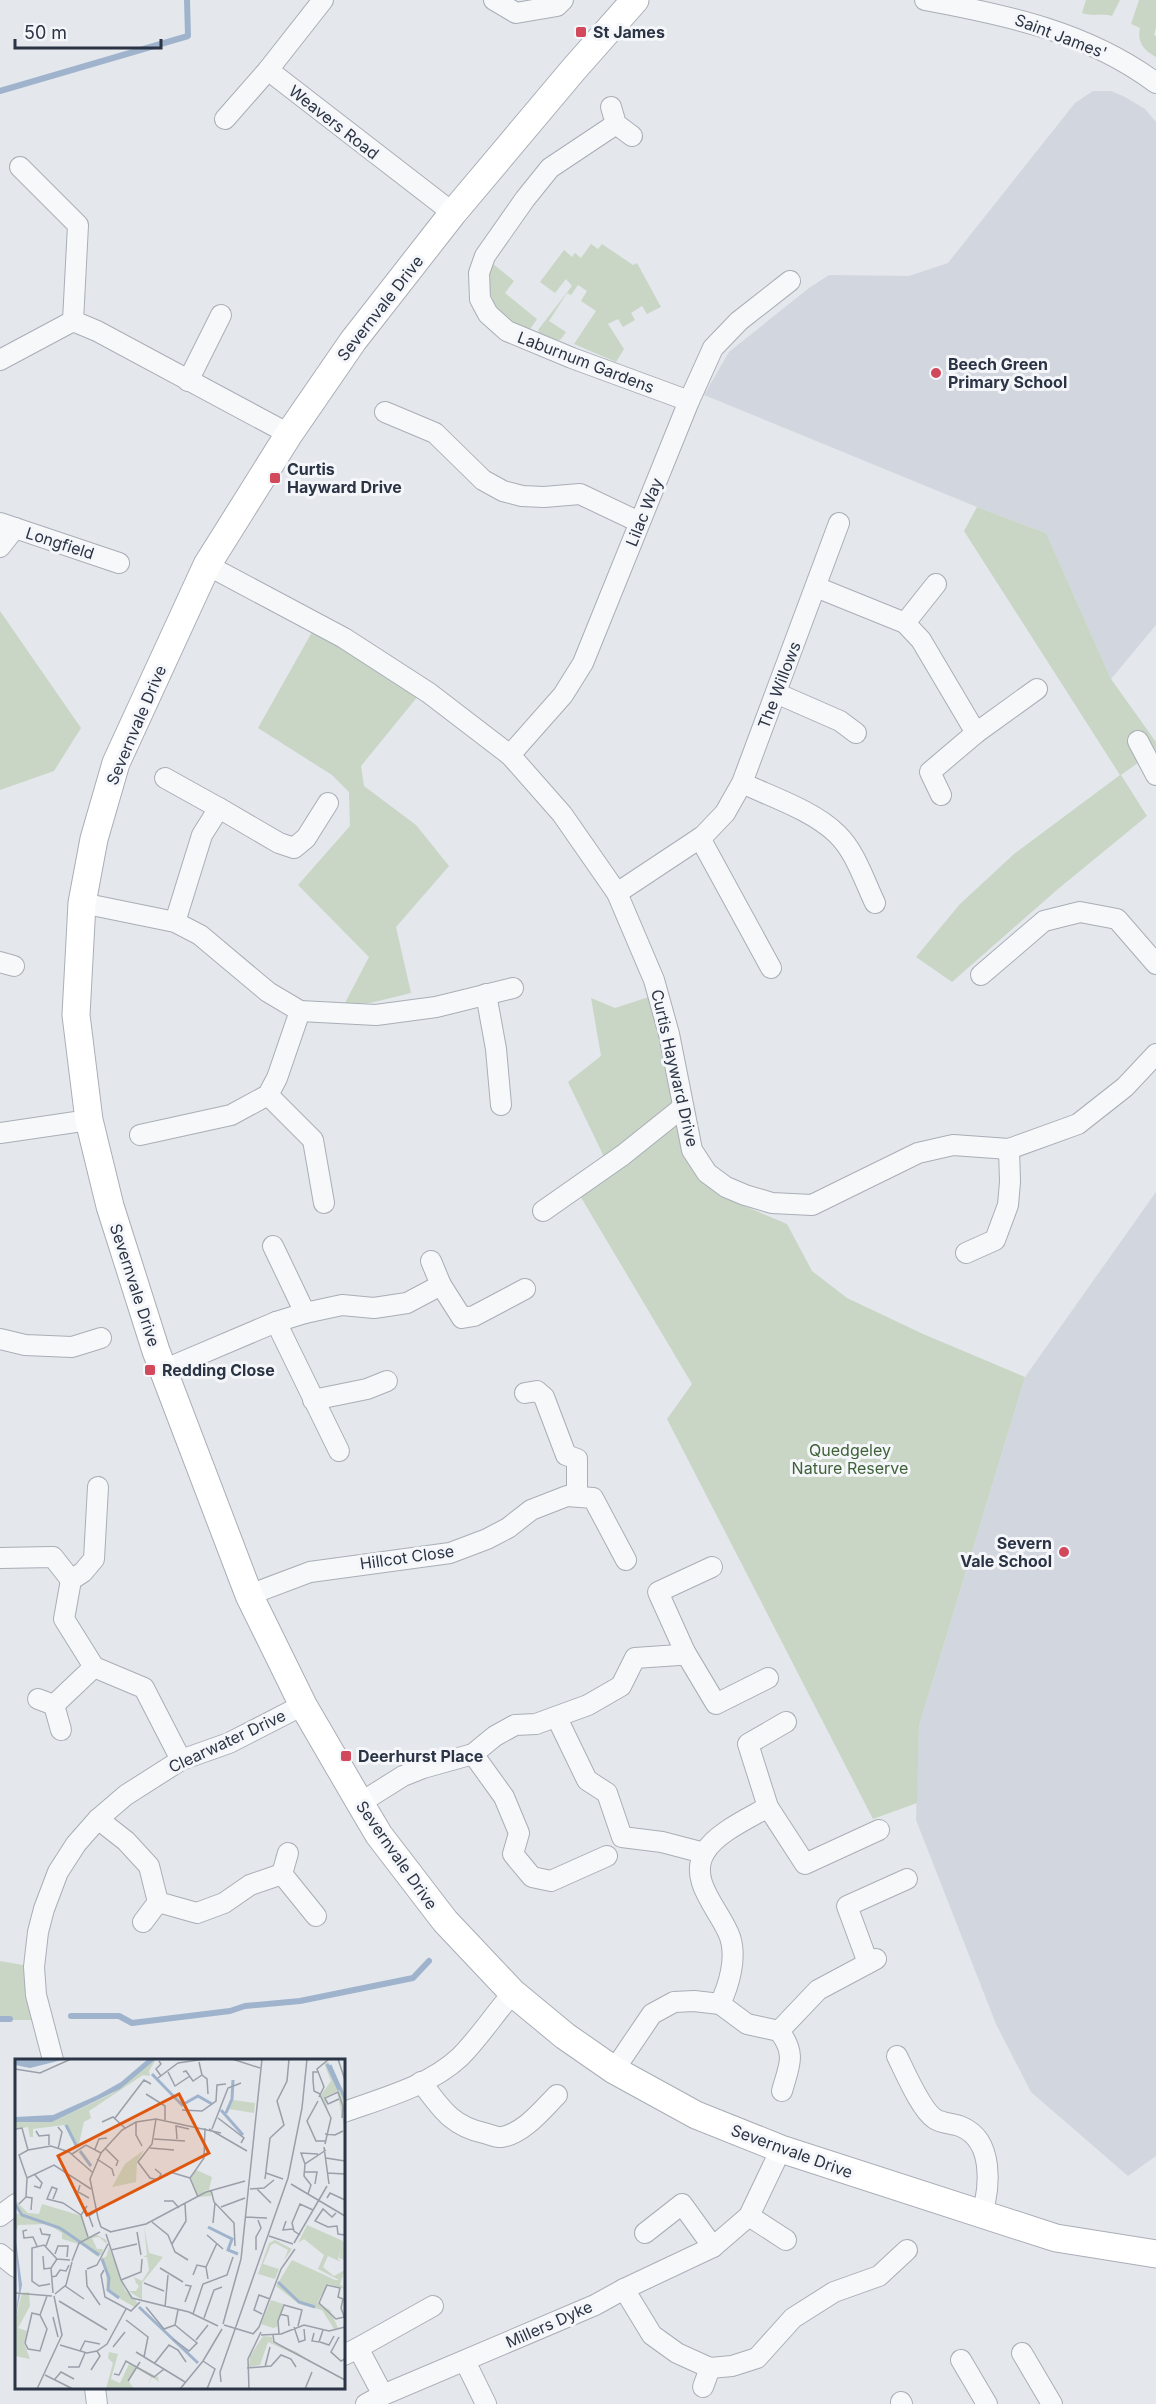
<svg xmlns="http://www.w3.org/2000/svg" width="1156" height="2404" font-family="Inter,sans-serif">
	<rect width="100%" height="100%" fill="#e4e7ec"/>
	<!-- built -->
	<g fill="#d2d6de">
		<polygon points="1093,91 1111,91 1125,97 1145,109 1156,122 1156,625 1111,679 1046,533 977,507 704,395 729,352 809,288 829,275 909,276 948,263 1075,103"/>
		<polygon points="1156,1192 1156,2156 1128,2176 1031,2092 996,2024 916,1820 919,1726 1025,1377"/>
	</g>
	<!-- green -->
	<g fill="#c9d6c5">
		<path d="M1086 0H1120L1112 16C1102 13 1093 17 1082 13Z"/>
		<path d="M1139 0H1156V28L1154 35 1156 36V57C1144 50 1137 43 1140 28L1131 24Z"/>
		<polygon points="591,244 598,249 602,244 633,265 637,263 661,307 647,314 642,306 631,313 635,320 623,327 618,319 608,324 624,349 616,362 574,344 596,311 581,301 587,291 578,285 571,295 567,293 549,321 566,332 561,339 555,342 540,334 538,330 572,286 566,279 555,293 540,282 564,250 572,257 575,253 581,258"/>
		<path d="M492 263 514 281 505 293 537 319 529 331C499 319 481 295 492 263Z"/>
		<polygon points="977,507 1046,533 1111,679 1156,742 1156,750 1121,775 1147,816 1058,889 952,982 916,957 960,904 1014,854 1120,775 964,531"/>
		<polygon points="0,611 81,728 54,771 0,790"/>
		<polygon points="316,625 427,685 361,766 364,786 416,825 449,866 396,927 411,993 370,1003 345,1003 369,957 298,885 350,826 349,792 332,775 258,728"/>
		<polygon points="658,994 683,1107 608,1165 568,1082 601,1056 591,998 615,1008"/>
		<polygon points="676,1125 688,1163 728,1199 787,1224 812,1271 847,1298 923,1334 1025,1377 919,1726 917,1803 873,1819 667,1419 692,1384 579,1194"/>
		<polygon points="0,1961 34,1967 42,2020 0,2020"/>
	</g>
	<g fill="none" stroke-linecap="round" stroke-linejoin="round">
		<!-- stream -->
		<g stroke="#9fb4cc" stroke-width="6">
			<polyline points="0,91 188,36 187,0"/>
			<polyline points="71,2016 119,2016 132,2023 230,2011 245,2006 300,2001 413,1978 429,1961"/>
			<polyline points="0,2019 10,2019"/>
		</g>
		<!-- street casing -->
		<g stroke="#a9aeb7" stroke-width="22">
			<g id="street">
				<polyline points="494,0 516,13 557,6 563,0"/>
				<path d="M925 0C1006 15 1088 32 1156 83"/>
				<polyline points="268,70 323,0"/>
				<polyline points="611,107 616,124 632,136"/>
				<polyline points="225,119 268,70 453,213"/>
				<polyline points="616,124 550,168 525,199 485,256 479,273 480,299 488,314 507,331 572,358 689,401"/>
				<polyline points="20,167 78,225 73,321"/>
				<polyline points="0,360 73,321 97,331 289,434"/>
				<polyline points="188,381 221,315"/>
				<polyline points="385,412 435,433 483,480 503,491 522,496 544,497 580,494 639,522"/>
				<polyline points="0,523 119,563"/>
				<polyline points="0,547 15,528"/>
				<polyline points="207,565 344,638 429,693 510,755 562,814 617,893 654,980 669,1034 692,1150 707,1173 726,1187 745,1195 772,1203 812,1205 918,1153 953,1145 1009,1149 1078,1124 1125,1087 1156,1054"/>
				<polyline points="816,587 905,623 921,640 976,733"/>
				<polyline points="905,623 936,584"/>
				<polyline points="776,693 840,721 856,733"/>
				<polyline points="1138,741 1156,775"/>
				<polyline points="510,755 563,695 583,663 689,401 713,348 739,321 790,281"/>
				<polyline points="165,778 219,808"/>
				<path d="M742 783C772 797 814 811 837 834 855 851 864 880 875 903"/>
				<polyline points="941,795 930,772 976,733 1037,689"/>
				<polyline points="700,838 771,968"/>
				<polyline points="617,893 703,836 725,813 742,783 839,523"/>
				<polyline points="82,903 175,922 200,935 268,992 300,1011 376,1015 436,1007 513,988"/>
				<polyline points="175,922 202,835 219,808 279,843 294,848 306,838 328,803"/>
				<polyline points="0,962 14,966"/>
				<polyline points="981,975 1044,921 1080,912 1117,919 1156,964"/>
				<polyline points="486,994 496,1049 501,1105"/>
				<polyline points="268,1095 313,1140 324,1203"/>
				<polyline points="0,1133 89,1120"/>
				<polyline points="140,1135 231,1115 268,1095 277,1078 300,1011"/>
				<polyline points="543,1211 623,1155 683,1107"/>
				<polyline points="273,1246 305,1313"/>
				<polyline points="966,1253 995,1240 1008,1205 1010,1182 1009,1149"/>
				<polyline points="431,1261 441,1285 462,1318 474,1316 525,1289"/>
				<polyline points="276,1322 339,1451"/>
				<polyline points="0,1339 25,1345 72,1347 101,1338"/>
				<polyline points="163,1370 276,1322 305,1313 342,1305 374,1308 407,1303 441,1285"/>
				<polyline points="525,1393 537,1391 544,1397 566,1455 577,1459 577,1496"/>
				<polyline points="313,1400 367,1389 387,1381"/>
				<polyline points="98,1487 94,1559 83,1572 71,1580 64,1619 94,1667 144,1688 181,1760"/>
				<polyline points="0,1558 53,1557 71,1580"/>
				<polyline points="249,1595 310,1572 450,1553 487,1539 508,1528 531,1510 567,1496 593,1498 626,1560"/>
				<polyline points="685,1652 658,1592 712,1567"/>
				<polyline points="38,1699 54,1705 94,1667"/>
				<polyline points="54,1705 61,1730"/>
				<polyline points="557,1718 587,1780 607,1793 622,1837 662,1842 704,1853"/>
				<polyline points="786,1722 748,1744 768,1807 805,1864 879,1830"/>
				<polyline points="473,1754 504,1797 519,1833 513,1854 532,1877 551,1881 607,1856"/>
				<polyline points="360,1803 403,1776 423,1768 473,1754 495,1736 515,1725 536,1724 588,1705 621,1686 635,1658 679,1655 685,1652 716,1704 768,1678"/>
				<polyline points="98,1819 126,1841 149,1866 158,1902 197,1913 224,1903 250,1885 282,1874 316,1916"/>
				<polyline points="282,1874 288,1853"/>
				<polyline points="143,1922 158,1902"/>
				<polyline points="868,1963 847,1906 907,1879"/>
				<path d="M720 2004C729 1985 737 1958 730 1937 721 1911 687 1881 705 1852 716 1833 749 1818 768 1807"/>
				<path d="M779 2031C797 2054 789 2066 782 2091"/>
				<path d="M897 2056C905 2072 921 2110 935 2119 943 2124 954 2123 962 2127 994 2141 990 2187 982 2214"/>
				<polyline points="53,2060 36,1995 34,1967 38,1932 44,1909 58,1872 76,1844 98,1819 126,1795 181,1760 229,1743 303,1705"/>
				<polyline points="614,2070 652,2014 674,2002 694,2001 720,2004 747,2024 779,2031 818,1990 876,1959"/>
				<path d="M421 2082C441 2108 451 2126 484 2133 489 2134 497 2138 502 2137 524 2133 542 2110 557 2095"/>
				<path d="M344 2112C383 2098 429 2086 460 2057 480 2037 495 2013 513 1993"/>
				<polyline points="0,2216 16,2204"/>
				<polyline points="749,2216 786,2240"/>
				<polyline points="645,2233 682,2204 713,2247"/>
				<polyline points="0,2254 16,2267"/>
				<polyline points="624,2289 652,2335 677,2353 710,2368 732,2366 757,2358 793,2318 834,2292 879,2276 907,2250"/>
				<polyline points="358,2348 433,2306"/>
				<polyline points="1022,2353 1052,2404"/>
				<polyline points="344,2355 358,2348 383,2395"/>
				<polyline points="961,2360 987,2404"/>
				<polyline points="465,2361 486,2404"/>
				<polyline points="703,2387 710,2368"/>
				<polyline points="95,2388 97,2404"/>
				<polyline points="901,2402 902,2404"/>
				<polyline points="366,2404 383,2395 595,2305 624,2289 713,2247 749,2216 781,2149"/>
			</g>
		</g>
		<!-- secondary casing -->
		<g stroke="#a9aeb7" stroke-width="29">
			<polyline id="secondary" points="635,0 574,69 453,213 353,341 289,434 207,565 116,763 94,839 82,903 76,1015 89,1120 110,1206 156,1351 249,1595 303,1705 360,1803 379,1835 445,1921 513,1993 565,2036 614,2070 696,2115 781,2149 1056,2238 1156,2254"/>
		</g>
		<!-- street -->
		<use href="#street" stroke="#f7f8fa" stroke-width="20"/>
		<!-- secondary -->
		<use href="#secondary" stroke="#fff" stroke-width="27"/>
	</g>
	<!-- markers -->
	<g fill="#d1495b" stroke="#f4f6f9" stroke-width="2">
		<rect x="575" y="26" width="12" height="12" rx="3"/>
		<circle cx="936" cy="373" r="6"/>
		<rect x="269" y="472" width="12" height="12" rx="3"/>
		<rect x="144" y="1364" width="12" height="12" rx="3"/>
		<circle cx="1064" cy="1552" r="6"/>
		<rect x="340" y="1750" width="12" height="12" rx="3"/>
	</g>
	<g text-anchor="middle" dominant-baseline="central" stroke-width="6" stroke-linejoin="round" paint-order="stroke">
		<!-- poi labels -->
		<g font-size="16" font-weight="bold" fill="#2b3445" stroke="#f4f6f9" text-anchor="start">
			<text x="593" y="32">St James</text>
			<text x="948" y="364">Beech Green<tspan x="948" dy="18">Primary School</tspan></text>
			<text x="287" y="469">Curtis<tspan x="287" dy="18">Hayward Drive</tspan></text>
			<text x="162" y="1370">Redding Close</text>
			<text x="1052" y="1543" text-anchor="end">Severn<tspan x="1052" dy="18">Vale School</tspan></text>
			<text x="358" y="1756">Deerhurst Place</text>
		</g>
		<!-- street labels -->
		<g font-size="16" fill="#2b3445" stroke="#f4f6f9">
			<text transform="translate(1061 36) rotate(21)">Saint James'</text>
			<text transform="translate(334 122) rotate(38)">Weavers Road</text>
			<text transform="translate(380 308) rotate(-52)">Severnvale Drive</text>
			<text transform="translate(586 362) rotate(21)">Laburnum Gardens</text>
			<text transform="translate(644 512) rotate(-68)">Lilac Way</text>
			<text transform="translate(60 543) rotate(18)">Longfield</text>
			<text transform="translate(779 685) rotate(-69)">The Willows</text>
			<text transform="translate(136 725) rotate(-67)">Severnvale Drive</text>
			<text transform="translate(675 1068) rotate(77)">Curtis Hayward Drive</text>
			<text transform="translate(135 1285) rotate(72)">Severnvale Drive</text>
			<text transform="translate(407 1557) rotate(-8)">Hillcot Close</text>
			<text transform="translate(227 1741) rotate(-25)">Clearwater Drive</text>
			<text transform="translate(397 1855) rotate(55)">Severnvale Drive</text>
			<text transform="translate(792 2151) rotate(20)">Severnvale Drive</text>
			<text transform="translate(549 2324) rotate(-24)">Millers Dyke</text>
		</g>
		<!-- park labels -->
		<g font-size="16" fill="#3f6138" stroke="#f4f6f9">
			<text x="850" y="1450">Quedgeley<tspan x="850" dy="18">Nature Reserve</tspan></text>
		</g>
	</g>
	<!-- overview -->
	<g transform="translate(15 2059)">
		<rect width="330" height="330" fill="#e4e7ec"/>
		<path d="M141 0 134 12 135 17 128 16 74 52 76 59 69 63 63 89 49 66 18 70V78H15L13 68 0 70V63H37L98 34ZM313 3 328 31 330 73 322 32 310 38 313 52 306 36 316 22 309 4ZM218 41 240 44 239 54 214 50ZM129 91 122 103 121 123 97 128 110 105ZM181 111 197 118 194 131 187 132 196 133V137L183 138 176 119ZM0 141 13 154 24 155 27 145 67 157 73 178 82 176 91 181 92 185 84 178 77 179 82 190H88L87 195 83 198 67 186 47 180V174L33 165 3 166 0 175V154L25 161 5 155ZM292 166 328 182 330 188V201L324 199 325 192 323 200 326 203 313 197 308 208 319 217 330 211 325 225 330 230 313 225 302 244 315 251 323 269 319 270 307 251 284 245 261 227 277 201 320 221H324L303 210 309 196 289 180 283 184ZM129 167 134 194 148 198 127 224V241L114 232H121L124 227 121 224 119 218 127 222 134 211 132 198H128L132 196ZM260 181 277 190 269 201 273 191 260 184 256 186 248 205 264 210 260 220 243 215 254 184ZM94 188 110 231 123 244 121 249 92 232 91 211 85 199 91 198ZM14 233 15 247 3 269 12 272 9 284 15 300 0 297V261L7 234ZM256 241 268 245 262 268 258 269 246 265ZM248 277 257 278 258 284 282 293 295 302 253 283 245 306 234 308 235 297ZM94 293 103 295 96 320 105 324 114 305 111 302 143 318 144 323 137 318 133 326 136 318 121 309 114 323 119 330H91L98 304 93 299Z" fill="#c9d6c5"/>
		<path d="M0 0H51L15 9 0 6ZM133 0H141L105 30 37 63H0V58L38 56 83 36 106 23ZM0 175 7 226 0 261 4 231Z" fill="#9fb4cc"/>
		<path fill="none" stroke="#9fb4cc" stroke-width="3" d="M312 5 324 31M315 6 330 40M137 15 167 46 183 37 197 45M206 51 228 76M211 54 217 40 218 21M51 66 62 88M65 92 76 107M0 145 7 156 45 169 84 196M193 168 217 180 213 191 223 195M87 200 94 219 93 231 104 239M263 223 284 243 300 248M124 248 183 304"/>
		<path fill="none" stroke="#9a9fa9" stroke-width="1.5" d="M217 0 245 9M323 0 330 21M144 2 146 5 141 10 146 17M0 10 25 14 56 0M153 13 160 27 175 17M168 13 171 12 178 22 187 16 184 3M303 13H298V21L299 32 305 35M187 16 192 20 193 35M143 19 163 4 190 0M131 35 150 47V61M305 36 316 59 310 85M304 38 309 28 302 10 314 0M324 40 313 45 310 39 323 33 328 47 327 59M303 42 292 62 301 82H310M167 51 187 52 201 42 202 26 211 25M100 59 129 21 136 25M203 59 229 79 226 84M87 63 98 58 110 69M121 63V76L127 87M1 70 7 69 13 91M194 70 232 92M197 70 213 29 226 24M21 72 24 77 34 76V86M310 75 320 76 328 72M139 80 170 82M162 80 161 67 174 70M309 88 314 125M90 89 103 102 101 107M135 89 159 91M43 90 47 73 43 68M80 90 84 80 92 79M57 95 71 86 86 94M311 99 330 102M82 100 97 110 99 117M290 105 286 94 303 95M140 110 146 115 143 121 135 119 123 103 137 85 141 60M155 113 175 119M289 113H302L300 125M251 114 268 120M312 114 330 115M12 119 39 106 76 130M250 120 255 79 269 66 262 42 272 22 274 0M276 125 330 157M65 126 63 133 74 139M19 127 25 129 27 124 20 116M235 130 249 129 259 121M242 130 256 144M196 131 199 143 219 164 220 187M293 135 296 126 289 117 290 105 311 91M11 138 17 139 16 151M183 138 175 119 189 99 190 69M312 139 315 134 330 141M38 140 42 130 37 128 32 140 48 144 66 156M149 142H158L164 149M4 145 11 138 12 119 4 96 13 91 36 87 54 93 77 113M72 147 66 156 73 178M206 148 230 139M321 154 317 158 308 150 300 162 313 168 322 167 323 175 330 176M230 158 252 159M271 162 268 171 278 170M137 163 153 176 160 193 173 201M198 164 200 144M78 168 74 157 80 153M25 169 27 175 35 176 31 187M12 171 8 172 9 179 18 178 22 187M95 173 131 165 191 133 230 122M96 173 86 168 83 159 75 120 86 94 107 71 121 63 141 60 206 74M122 173 126 196M91 175 106 221 117 239 174 253 203 267M192 176 208 190M285 176 279 172 277 164 285 145 298 151M254 177 278 185M279 184 312 127M157 185 171 162 170 145M96 191 122 185M241 191V178L246 169 243 161M40 195 43 187H53L52 198M28 197 29 210 36 209M57 202 64 184 85 173M145 209 168 223M72 210 82 206 93 185M71 211 72 227 85 246M89 211 86 216 90 238 116 252 125 243M178 216 182 206 191 208M36 218 41 217 45 211 51 212 54 206M193 220 191 208 202 184M106 221 126 213 127 200M129 224 149 232M35 225 24 227 17 222V189L29 186 42 200 55 201M50 227 69 240M0 234 37 237M38 234 36 209 42 200M40 235 51 226 57 203M44 242 92 271M170 243 176 227 170 226M131 248 149 270 160 266M150 248 153 216M17 254 25 256 32 270 25 292 13 290 10 284ZM178 255 188 225 212 216 218 198M247 255 239 251 244 236 255 240M265 255 273 257 274 267M25 256 32 237M38 258 43 278M329 258 321 260 304 244 312 226 325 229 323 238 328 240 326 249 330 260M189 259 199 231 207 228M111 261 133 278 129 298M208 265 226 200 247 0M209 266 239 275M279 268 284 283 290 281 289 270M299 274 297 282 304 283 308 271M238 275 244 268 266 210 280 190M264 275 263 262 269 246 287 251 283 267M266 275 289 266 314 272 330 268M246 276 267 275M258 276 259 283 330 321M324 278 316 293 326 302 330 300M158 280 174 292 182 284 160 266 163 251M181 281 193 266M305 283 314 286 319 277M45 286 72 294 82 292 92 285 111 250M98 288 110 273M65 292 70 282 85 285M121 293 170 323M188 302 200 310 192 330M139 305 154 286 163 291 171 303M53 308H64L70 294M250 308 255 288M232 309 256 307 266 296 276 300 281 308M76 311 85 297 82 292M99 315 104 316 111 302 139 318 149 310M30 316 58 330M40 320 46 313 59 320M113 322 125 303M206 323 205 313 273 119 287 49 292 0M22 330 47 276 39 237M165 330 188 302 207 270M234 330 233 300 246 273M290 330 297 313"/>
		<path fill="#df570f" fill-opacity="0.15" stroke="#df570f" stroke-width="3" d="M164 35 194 94 72 156 43 97Z"/>
		<rect width="330" height="330" fill="none" stroke="#2b3445" stroke-width="3"/>
	</g>
	<!-- scale -->
	<path d="M15 39v9h146v-9" fill="none" stroke="#2b3445" stroke-width="3"/>
	<text x="24" y="39" font-size="18" fill="#2b3445" stroke="#f4f6f9" stroke-width="4.5" paint-order="stroke">50 m</text>
</svg>
